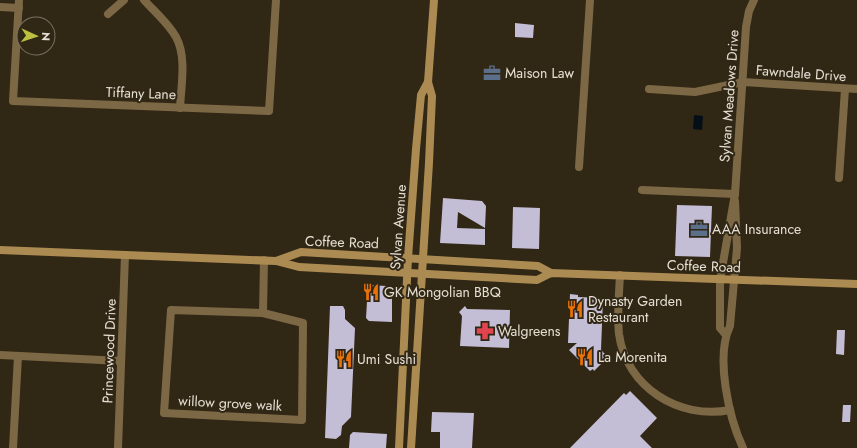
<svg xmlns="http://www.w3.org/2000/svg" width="857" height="448" font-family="Jost,sans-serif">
	<rect width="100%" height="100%" fill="#312715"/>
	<!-- water -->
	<polygon fill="#040f17" points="694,115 703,116 702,130 693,129"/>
	<!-- building -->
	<g fill="#c3bdd5">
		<polygon points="515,23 534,25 533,38 515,37"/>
		<polygon points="443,198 482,201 486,206 485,228 458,212 457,228 485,229 485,245 440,243"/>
		<polygon points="677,205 712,206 710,257 675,256"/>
		<polygon points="513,207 540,208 539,249 512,248"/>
		<polygon points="368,285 387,286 387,288 392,288 392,322 369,321 366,318"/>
		<polygon points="570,294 578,295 578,297 603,298 601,350 608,357 594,371 593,369 590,371 569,350 577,343 568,343"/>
		<polygon points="330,306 343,306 345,310 345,319 355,328 351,417 342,426 341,435 336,439 325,438"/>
		<polygon points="465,306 467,309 510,310 509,348 460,346 462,316 459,312"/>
		<polygon points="837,330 845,330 844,355 836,354"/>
		<polygon points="630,391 657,418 640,436 652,448 570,448 624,393 626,395"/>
		<polygon points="843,405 851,405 850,422 842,422"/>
		<polygon points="432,412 474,413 472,448 440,448 440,432 431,432"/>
		<polygon points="353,432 387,434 386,448 349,448 350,435"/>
	</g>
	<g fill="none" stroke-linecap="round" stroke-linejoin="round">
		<!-- minor -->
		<g stroke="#7c6845" stroke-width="8">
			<polyline points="19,0 13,101 269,111 276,0"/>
			<path d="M144 0C155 12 168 23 176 37 187 57 181 86 180 108"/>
			<polyline points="0,7 19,8"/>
			<polyline points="108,14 124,0"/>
			<polyline points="649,89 695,92 743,82 857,89"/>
			<polyline points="579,167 590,0"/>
			<polyline points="839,178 845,89"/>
			<polyline points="642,190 735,194"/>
			<path d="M620 275C619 294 617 315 619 334 626 387 679 420 730 410"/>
			<polyline points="263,313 303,323 302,420 164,413 171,310 263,313 264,260"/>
			<polyline points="0,355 121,361"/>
			<polyline points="13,448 18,356"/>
			<polyline points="118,448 125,255"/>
		</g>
		<!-- tertiary -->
		<g stroke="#7c6845" stroke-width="8">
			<path d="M735 201 737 248 730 326C715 357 729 418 743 448"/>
			<polyline points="726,335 720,328 720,280 735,194 746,27 749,11 754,0"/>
		</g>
		<!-- secondary -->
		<g stroke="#ac8b52" stroke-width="8">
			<polyline points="0,250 276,261 299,267 537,280 551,273 857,284"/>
			<polyline points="276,261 301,252 538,266 551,273"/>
			<polyline points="399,448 408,258 416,149 421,95 428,82"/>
			<polyline points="411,448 429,163 432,96 428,82 434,0"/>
		</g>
	</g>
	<!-- icons -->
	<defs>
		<g id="office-bare" transform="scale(1.38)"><path d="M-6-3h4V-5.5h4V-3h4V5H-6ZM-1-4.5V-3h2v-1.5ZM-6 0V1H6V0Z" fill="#5c6f8a" stroke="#312715" stroke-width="2.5" paint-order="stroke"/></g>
		<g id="restaurant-bare" transform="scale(1.38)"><path d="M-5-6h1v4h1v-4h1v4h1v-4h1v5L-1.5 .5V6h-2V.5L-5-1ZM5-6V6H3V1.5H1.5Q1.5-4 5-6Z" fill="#e8710a" stroke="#312715" stroke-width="2.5" paint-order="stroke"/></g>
		<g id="pharmacy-bare" transform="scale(1.38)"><path d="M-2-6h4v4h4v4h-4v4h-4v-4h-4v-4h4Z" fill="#e0444e" stroke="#312715" stroke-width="2.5" paint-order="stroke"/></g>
	</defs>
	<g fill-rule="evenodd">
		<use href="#office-bare" x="492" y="73"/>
		<use href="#office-bare" x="699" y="229"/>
		<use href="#restaurant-bare" x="371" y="292"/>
		<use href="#restaurant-bare" x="575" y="309"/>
		<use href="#pharmacy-bare" x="485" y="331"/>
		<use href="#restaurant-bare" x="585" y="357"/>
		<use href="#restaurant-bare" x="344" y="359"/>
	</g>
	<g text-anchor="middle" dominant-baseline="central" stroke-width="4" stroke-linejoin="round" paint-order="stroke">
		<!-- poi labels -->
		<g font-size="14" fill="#e6dfd4" stroke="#312715" text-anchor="start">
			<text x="505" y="73">Maison Law</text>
			<text x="712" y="229">AAA Insurance</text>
			<text x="384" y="292">GK Mongolian BBQ</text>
			<text x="588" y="301">Dynasty Garden<tspan x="588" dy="16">Restaurant</tspan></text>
			<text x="498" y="331">Walgreens</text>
			<text x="598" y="357">La Morenita</text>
			<text x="357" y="359">Umi Sushi</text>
		</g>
		<!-- street labels -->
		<g font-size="14" fill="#e6dfd4" stroke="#312715">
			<text transform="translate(801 73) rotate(4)">Fawndale Drive</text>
			<text transform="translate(141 93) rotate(2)">Tiffany Lane</text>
			<text transform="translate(729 96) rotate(-86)">Sylvan Meadows Drive</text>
			<text transform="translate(398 227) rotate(-86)">Sylvan Avenue</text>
			<text transform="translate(342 242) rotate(2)">Coffee Road</text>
			<text transform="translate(704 266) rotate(2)">Coffee Road</text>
			<text transform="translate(109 351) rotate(-88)">Princewood Drive</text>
			<text transform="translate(230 403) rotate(3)">willow grove walk</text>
		</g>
	</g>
	<!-- north arrow -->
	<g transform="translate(36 36) rotate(93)"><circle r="19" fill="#312715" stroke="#797161"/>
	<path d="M0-3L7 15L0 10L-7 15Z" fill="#bdbf43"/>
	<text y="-6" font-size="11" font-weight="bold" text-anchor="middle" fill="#e6dfd4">N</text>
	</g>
</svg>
